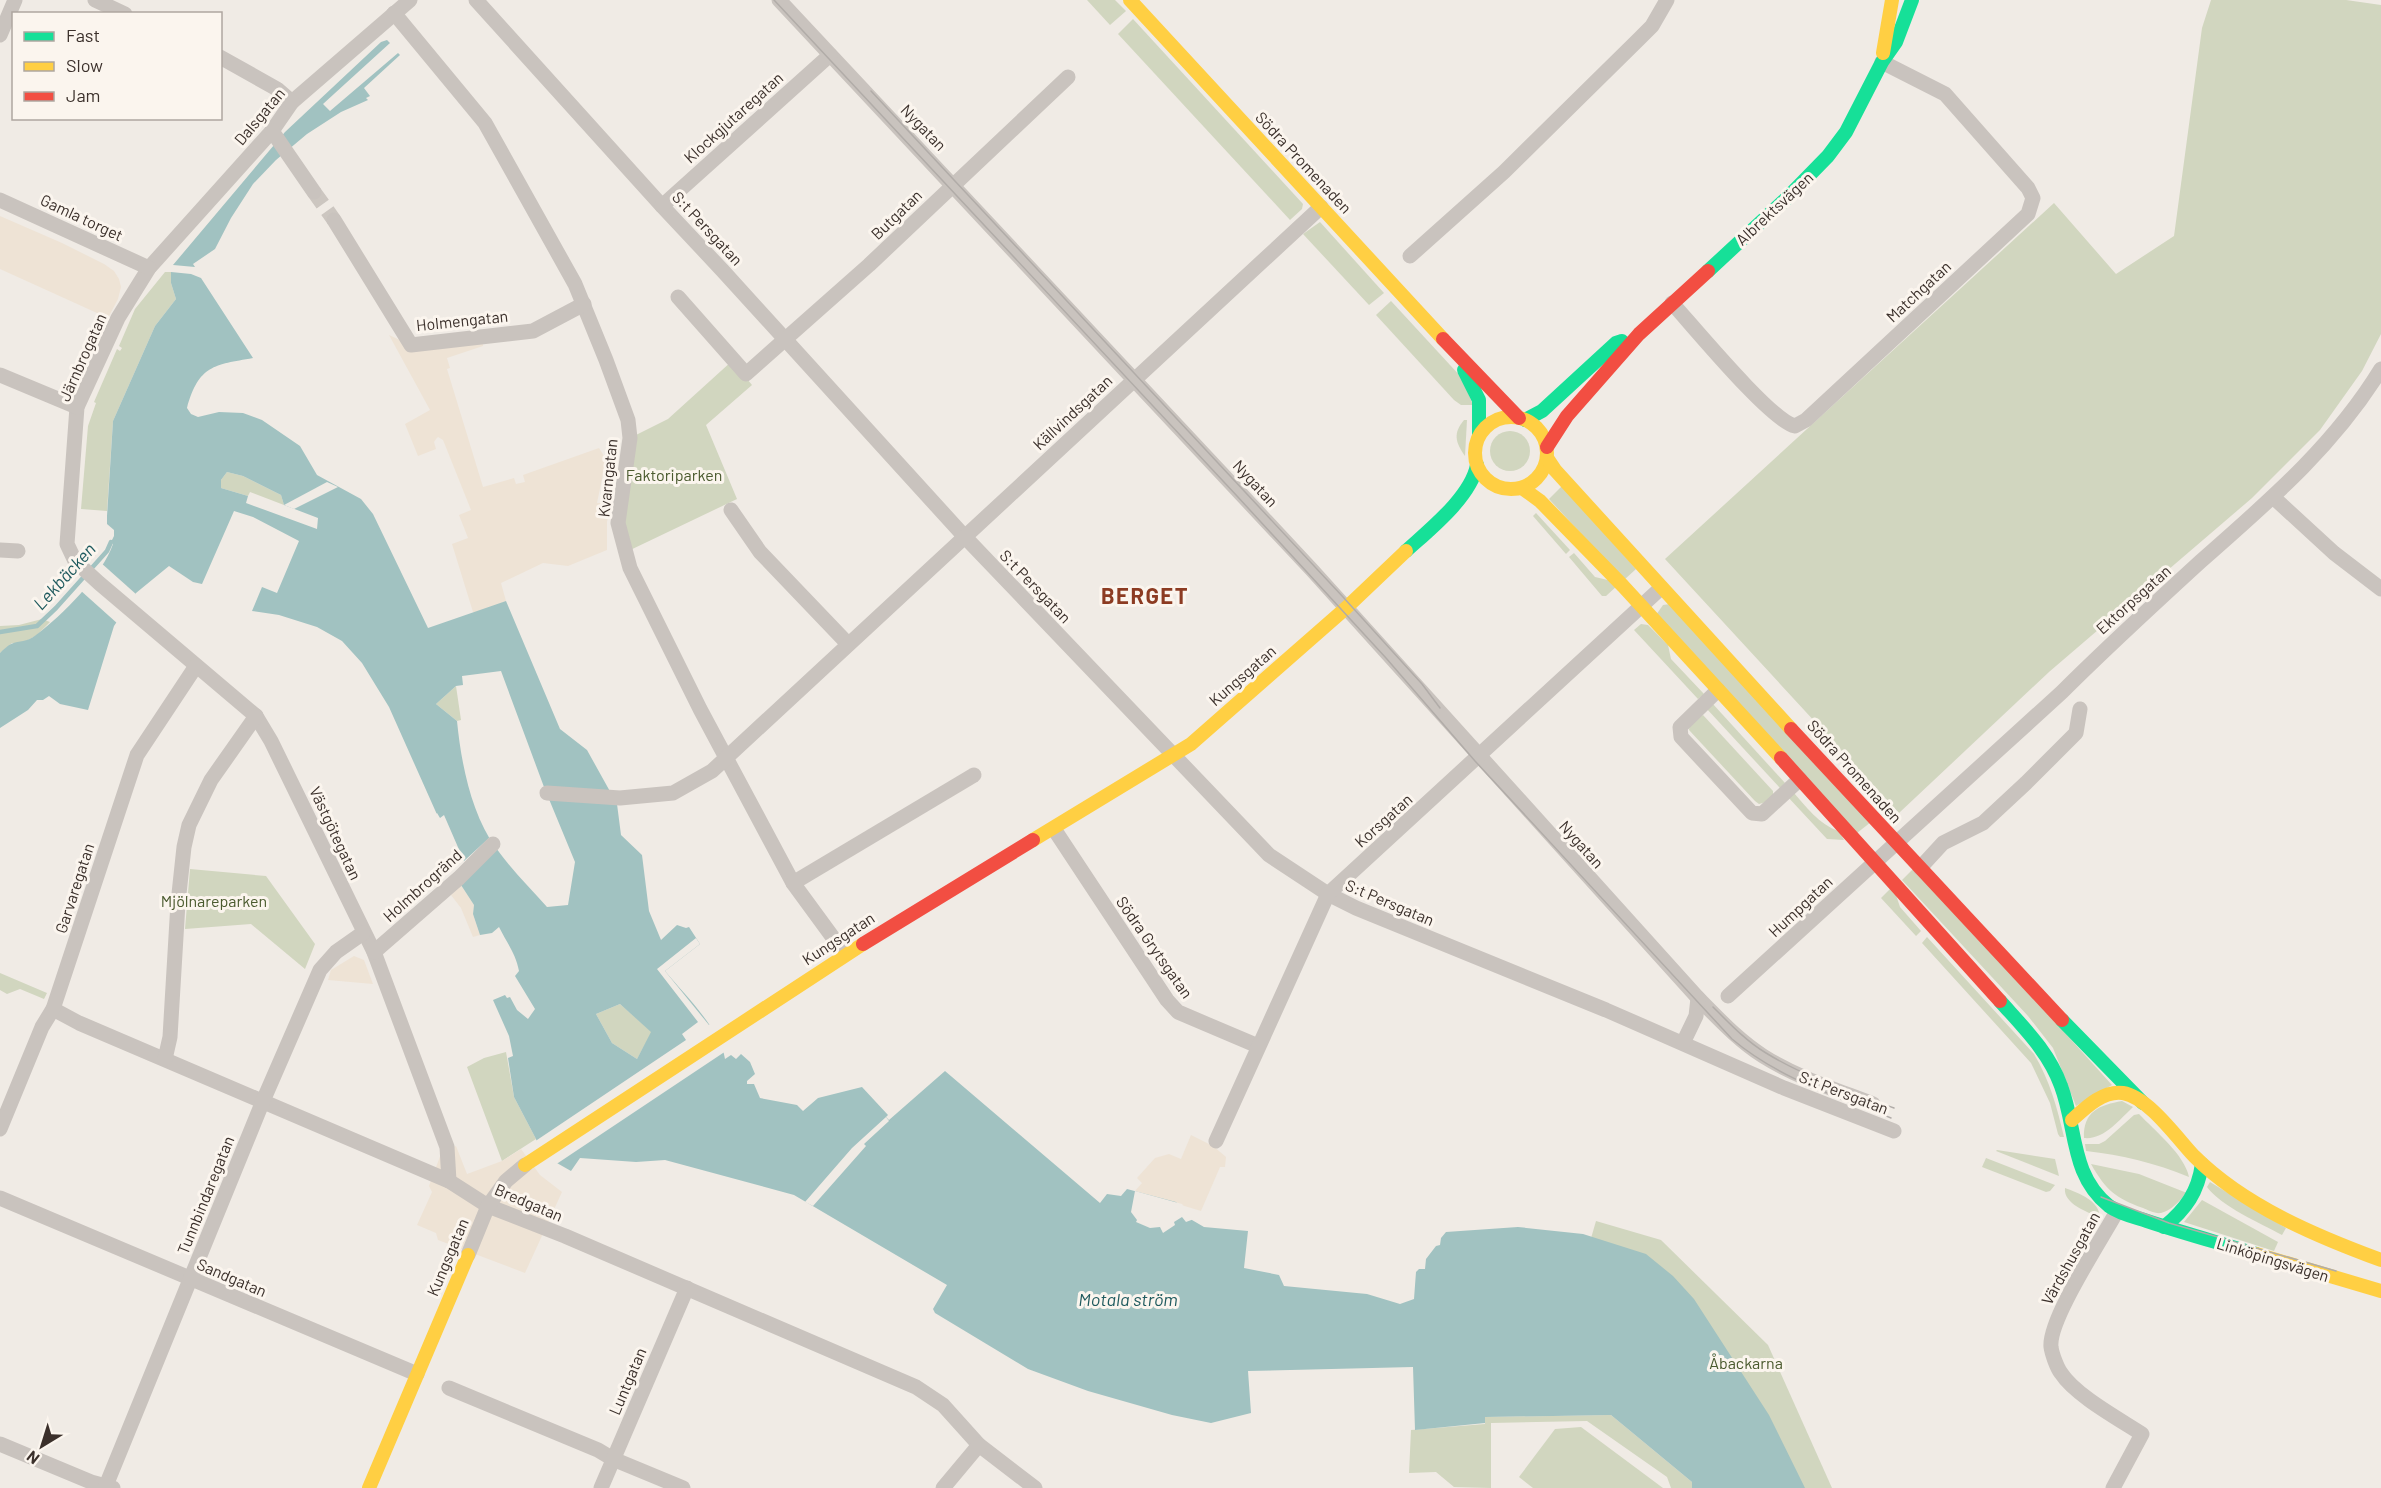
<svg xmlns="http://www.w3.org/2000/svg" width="2381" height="1488" font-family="Barlow,sans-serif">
	<rect width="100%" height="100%" fill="#f0ebe5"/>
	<!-- green -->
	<g fill="#d1d6bf">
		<polygon points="1087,0 1115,0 1126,11 1110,25"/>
		<polygon points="2211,0 2346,0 2381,5 2381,334 2362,371 2320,430 2252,498 2049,672 1899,813 1665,559 2054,203 2116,274 2174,236 2202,28"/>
		<polygon points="1133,19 1303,204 1302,209 1290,220 1118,34"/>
		<polygon points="1320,222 1384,293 1369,305 1303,234"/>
		<polygon points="165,272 171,272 171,283 176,299 155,326 113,421 107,511 81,509 88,426 96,403 94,402 117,349 120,351 122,348 119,346 135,309"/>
		<polygon points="1391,301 1462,378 1473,405 1461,405 1454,400 1376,315"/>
		<polygon points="732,361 752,385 706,425 737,499 624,553 622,487 630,438 668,419"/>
		<path d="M1464 420H1467L1465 456C1455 442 1453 433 1464 420Z"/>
		<circle cx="1510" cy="451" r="20"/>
		<polygon points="227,472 243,476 281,495 284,505 250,492 248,496 221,488 221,480"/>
		<polygon points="1562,486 1636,569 1624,580 1549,499"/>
		<polygon points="1536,513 1570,550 1566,554 1533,516"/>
		<polygon points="1574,553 1595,577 1612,581 1618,585 1606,596 1602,596 1569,557"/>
		<polygon points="1670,604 1871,822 1857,833 1656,615 1663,605"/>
		<polygon points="42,619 50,622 37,635 23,643 12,643 0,653 0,626 19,625"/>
		<polygon points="1641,624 1648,625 1668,645 1671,659 1704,694 1698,699 1634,630"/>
		<polygon points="456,686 461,720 457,721 436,704"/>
		<polygon points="1712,703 1785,783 1780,788 1706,708"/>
		<polygon points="1703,715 1773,791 1773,796 1766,802 1759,804 1755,801 1689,730 1690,723"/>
		<path d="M1792 791C1806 806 1819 825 1839 831L1844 840 1827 839 1787 796Z"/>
		<polygon points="1915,867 2112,1085 2076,1106 2053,1048 2028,1016 1902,880"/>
		<polygon points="190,869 266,876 315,944 305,969 251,924 185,929"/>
		<polygon points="1893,886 1900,907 1921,931 1916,936 1881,898"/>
		<path d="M1927 937 2034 1054C2050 1081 2057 1107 2064 1137H2060L2058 1134 2050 1103 2031 1063 1922 943Z"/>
		<polygon points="0,973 47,993 44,999 20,989 7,994 0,990"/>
		<polygon points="620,1004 652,1032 637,1059 612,1043 596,1014"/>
		<polygon points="506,1052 514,1097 536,1139 502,1161 467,1067 484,1058"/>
		<path d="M2122 1101 2133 1107C2119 1120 2104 1140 2084 1138 2083 1111 2100 1105 2122 1101Z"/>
		<path d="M2139 1114C2154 1130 2185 1155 2189 1177 2155 1163 2122 1155 2086 1151L2085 1144H2099L2105 1141 2134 1115Z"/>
		<polygon points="1997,1150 2055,1159 2059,1176 1996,1151"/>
		<polygon points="1986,1158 2055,1185 2050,1191 2046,1192 1982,1167"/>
		<path d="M2091 1164 2139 1174 2187 1193C2180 1200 2171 1211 2161 1213 2155 1214 2148 1210 2143 1208 2115 1198 2106 1190 2091 1164Z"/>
		<path d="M2210 1182 2286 1228 2282 1235C2260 1223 2222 1207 2207 1187Z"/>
		<path d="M2065 1188C2079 1193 2100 1201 2100 1218 2088 1212 2063 1204 2065 1188Z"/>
		<polygon points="2202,1200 2278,1242 2274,1251 2184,1222"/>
		<polygon points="1596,1221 1661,1240 1768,1345 1832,1488 1780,1488 1587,1252"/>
		<polygon points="1611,1415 1692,1482 1692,1488 1671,1488 1667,1477 1587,1421 1491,1423 1491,1488 1454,1487 1436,1472 1409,1473 1411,1430 1485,1424 1485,1417"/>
		<polygon points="1581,1427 1663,1488 1533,1488 1519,1477 1555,1429"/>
	</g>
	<!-- plaza -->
	<g fill="#eee3d5">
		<polygon points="0,216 62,243 104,264 114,271 119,279 121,287 118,299 108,318 0,269"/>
		<polygon points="389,335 411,345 483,336 483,346 447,358 450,368 447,369 483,487 514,478 516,484 525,482 523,475 599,448 606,459 597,503 611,503 607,522 607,550 568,566 543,563 501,583 506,601 479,613 473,612 452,544 468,538 459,515 471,510 443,440 438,437 436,439 434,442 436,449 418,456 405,424 430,410"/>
		<polygon points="461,885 474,905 473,914 480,935 473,937 461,908 451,895"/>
		<polygon points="354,956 364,960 373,984 328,980 331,970"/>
		<polygon points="1191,1135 1213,1146 1226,1157 1225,1167 1220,1167 1201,1211 1135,1191 1142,1183 1137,1178 1155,1158 1169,1154 1181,1159"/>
		<polygon points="456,1146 467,1174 502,1161 521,1149 540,1175 562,1192 525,1273 438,1240 436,1233 417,1225 432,1192 429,1186 442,1151"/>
	</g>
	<!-- water -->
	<g fill="#a1c2c1" fill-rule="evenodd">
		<polygon points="387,40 390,43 323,104 330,111 398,53 400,55 364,88 370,96 366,98 368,100 341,112 307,134 276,160 253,184 231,218 215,249 193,264 195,267 173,265 285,132 381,42"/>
		<path d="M171 272 191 274 201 278 253 358C214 365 199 365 187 408L191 414 198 417 219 412 243 413 262 420 300 446 317 475 361 499 373 514 428 628 506 601 560 729 587 750 617 804 621 835 642 855 649 911 661 940 677 925 686 928 689 927 700 944 665 971C684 994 721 1030 725 1059L731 1055 736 1059 741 1054 750 1062 755 1074 747 1081V1084H754L760 1098 797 1105 803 1111 818 1098 862 1087 888 1115 886 1117 889 1120 945 1071 1100 1203 1107 1194 1121 1196 1127 1189 1176 1202 1192 1220 1204 1227 1248 1231 1244 1268 1279 1275 1284 1286 1367 1294 1400 1304 1414 1299 1416 1272 1419 1269H1425L1426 1259 1436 1246 1440 1245 1441 1238 1446 1232 1518 1227 1583 1234 1646 1254 1673 1276 1694 1299 1769 1415 1805 1488H1692V1482L1611 1415 1485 1417V1423L1415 1430 1413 1367 1248 1371 1251 1413 1211 1423 1172 1415 1088 1391 1028 1369 935 1313 933 1309 947 1285 794 1195 665 1160 636 1162 580 1158 571 1171 541 1154 536 1139 514 1097 508 1058 513 1056 509 1036 493 1000 505 995 507 998 510 997 517 1010 528 1019 535 1009 515 976 519 971C516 954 507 943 499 927L492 933 480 935 473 914 474 905 461 885 460 866 389 707 362 663 342 641 317 627 279 615 252 611 262 587 277 593 299 541 253 517 234 511 202 584 193 582 169 566 136 593 114 626 88 710 60 704 49 696 43 700H37L28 710 0 728V653C3 650 7 646 11 644 20 640 26 643 36 635 62 616 103 574 113 544L111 542 114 536V530L107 524V516L113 421 155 326 176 299 171 283ZM227 472 243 476 281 495 284 505 318 518 317 529 246 503 248 496 221 488V480ZM501 671 544 787 575 862 568 905 547 907C530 888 511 869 496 848 471 814 461 762 457 721L436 704 456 686 463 685 462 676ZM620 1004 651 1032 637 1059 612 1043 596 1014Z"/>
	</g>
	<!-- pier -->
	<g fill="#f0ebe5">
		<polygon points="327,482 338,487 294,509 284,505"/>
		<polygon points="100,562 137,595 118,624 80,590"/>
		<polygon points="437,813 440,818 444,815 464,861 489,838 496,849 457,869 456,862 435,815"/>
		<polygon points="696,938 700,944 665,971 709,1025 712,1023 726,1051 555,1165 540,1157 534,1142 686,1040 682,1034 698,1022 657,969"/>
		<polygon points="886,1117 889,1121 864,1144 866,1146 813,1206 805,1202 852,1148"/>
		<polygon points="1135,1191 1182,1204 1194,1219 1186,1222 1182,1217 1174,1222 1175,1225 1163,1233 1160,1227 1150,1228 1136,1222 1137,1220 1131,1212"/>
	</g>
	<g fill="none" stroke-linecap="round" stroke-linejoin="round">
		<!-- stream -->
		<polyline stroke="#a1c2c1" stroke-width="4.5" points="0,632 37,626 56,608 107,551 111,542"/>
		<!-- street-tunnel -->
		<polyline stroke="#ccc6c0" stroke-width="15" stroke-dasharray="15 8" stroke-linecap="butt" points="314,192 334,220"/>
		<!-- street -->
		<g stroke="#c9c3be" stroke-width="15">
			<polyline points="95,0 125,14"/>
			<polyline points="410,0 292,102 272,131 149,268 118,318 77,407 67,544 75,561 99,583 256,716 271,741 374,952 447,1147 449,1181"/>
			<polyline points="476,0 662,206 723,271 964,536 1269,855 1328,894 1356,908 1606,1010 1784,1088 1894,1131"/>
			<path d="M779 0 1312 570 1698 998C1719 1019 1738 1040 1763 1056 1796 1077 1837 1090 1873 1104"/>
			<polyline points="394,13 485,123 575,284 606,360 628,420 630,438 618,523 630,568 700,709 793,883 845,954"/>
			<polyline points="0,35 15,0"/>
			<polyline points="220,57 277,89 292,102"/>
			<polyline points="272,131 314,192"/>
			<polyline points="0,200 149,268"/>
			<polyline points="662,206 830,55"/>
			<polyline points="334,220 411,345 533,331 584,304"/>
			<polyline points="1410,256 1504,172 1639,39 1652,26 1667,0"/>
			<polyline points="678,297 746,374 869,265 1068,77"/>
			<path d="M1672 303C1693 326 1771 421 1795 426L1806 420 2028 214 2033 198 2028 188 1945 94 1882 62"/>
			<polyline points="0,375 77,407"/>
			<polyline points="2273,497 2334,553 2381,589"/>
			<polyline points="731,510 760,552 848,644"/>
			<polyline points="0,550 18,551"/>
			<polyline points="1718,690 1680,727 1681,737 1752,813 1762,814 1800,779"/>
			<polyline points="547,793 620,798 673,793 712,771 1321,207"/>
			<polyline points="1054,829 1167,1000 1178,1012 1258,1046"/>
			<polyline points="1920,868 1943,843 1983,823 2026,783 2076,733 2080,709"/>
			<polyline points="793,883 974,775"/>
			<polyline points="374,952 459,878 493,844"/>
			<path d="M1728 996 2062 692C2107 647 2154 604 2201 561 2268 502 2334 446 2381 369"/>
			<polyline points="53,1009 79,1023 449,1181 488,1206 565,1236 916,1387 943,1405 979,1445 1035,1488"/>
			<polyline points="1683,1043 1696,1016 1698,998"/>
			<polyline points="165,1059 170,1037 178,903 184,847 189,825 211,780 256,716"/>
			<polyline points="0,1129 42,1027 53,1009 137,755 196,666"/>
			<polyline points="1216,1141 1328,894 1661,588"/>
			<polyline points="0,1198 417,1374"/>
			<polyline points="468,1255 488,1206 506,1181 525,1165"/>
			<polyline points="449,1388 598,1450 613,1459 683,1488"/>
			<polyline points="0,1444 91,1482 113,1488"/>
			<polyline points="105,1488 263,1101 320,970 336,952 363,933"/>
			<polyline points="601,1488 687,1288"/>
			<polyline points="943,1488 979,1445"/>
			<path d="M2113 1488 2142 1434C2119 1419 2075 1395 2061 1373 2057 1368 2052 1354 2051 1347 2048 1320 2102 1239 2117 1211"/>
		</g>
		<!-- fast -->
		<g stroke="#16e098" stroke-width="14">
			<polyline points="1708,271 1789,196 1828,156 1846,132 1882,62 1896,42 1912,0"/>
			<polyline points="1464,370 1479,400 1479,434"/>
			<polyline points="1525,420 1542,411 1616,343 1622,341"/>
			<path d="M1406 551C1429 530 1471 497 1477 465"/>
			<path d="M2000 1001C2023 1027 2049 1052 2061 1086 2077 1128 2070 1175 2109 1206 2120 1214 2135 1217 2147 1221 2183 1233 2220 1243 2256 1254"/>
			<polyline points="2062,1020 2143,1103"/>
			<path d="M2164 1227C2186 1209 2198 1192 2202 1164"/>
		</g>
		<!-- slow -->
		<g stroke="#ffcf43" stroke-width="14">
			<polyline points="1130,0 1443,339"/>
			<polyline points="1883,53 1892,0"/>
			<circle cx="1511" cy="453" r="36"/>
			<polyline points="1547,458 1555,470 1791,729"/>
			<polyline points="1522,488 1540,501 1623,586 1781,758"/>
			<polyline points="1033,840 1191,744 1346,608 1406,551"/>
			<path d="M2072 1120C2085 1108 2103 1090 2123 1093 2148 1097 2177 1138 2194 1156 2244 1206 2316 1236 2381 1260"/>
			<polyline points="525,1165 863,944"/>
			<polyline points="2256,1254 2381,1291"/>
			<polyline points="369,1488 468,1255"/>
		</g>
		<!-- jam -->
		<g stroke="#f24e42" stroke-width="14">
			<polyline points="1443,339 1519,418"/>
			<polyline points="1547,447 1567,416 1639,334 1708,271"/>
			<polyline points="1791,729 2062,1020"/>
			<polyline points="1781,758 2000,1001"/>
			<polyline points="863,944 1033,840"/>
		</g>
		<!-- tram -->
		<g stroke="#b1aca8" stroke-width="1.5">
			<path d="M774 0 1237 496 1386 658 1475 761 1732 1039C1778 1078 1836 1096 1891 1118"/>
			<polyline points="871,91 1343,597 1422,684 1440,708"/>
			<path d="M1713 1007C1729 1023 1746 1041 1766 1053 1805 1077 1851 1092 1894 1108"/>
			<polyline points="2101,1197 2169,1223 2336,1271"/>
		</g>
	</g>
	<g text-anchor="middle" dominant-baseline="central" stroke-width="6" stroke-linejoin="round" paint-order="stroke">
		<!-- street labels -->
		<g font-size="16" fill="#3b302b" stroke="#fbf5ee">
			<text transform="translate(259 116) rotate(-50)">Dalsgatan</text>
			<text transform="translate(733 117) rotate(-42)">Klockgjutaregatan</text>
			<text transform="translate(924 127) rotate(46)">Nygatan</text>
			<text transform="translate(1304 162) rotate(47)">Södra Promenaden</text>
			<text transform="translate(1774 208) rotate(-43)">Albrektsvägen</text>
			<text transform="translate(896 214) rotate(-44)">Butgatan</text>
			<text transform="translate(82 217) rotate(25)">Gamla torget</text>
			<text transform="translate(708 228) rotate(47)">S:t Persgatan</text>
			<text transform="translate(1918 291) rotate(-43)">Matchgatan</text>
			<text transform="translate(462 320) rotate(-6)">Holmengatan</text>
			<text transform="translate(82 357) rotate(-66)">Järnbrogatan</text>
			<text transform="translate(1072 412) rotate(-43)">Källvindsgatan</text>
			<text transform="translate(607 478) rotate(-84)">Kvarngatan</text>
			<text transform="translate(1256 483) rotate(47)">Nygatan</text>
			<text transform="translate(1036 586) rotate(46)">S:t Persgatan</text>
			<text transform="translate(2133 599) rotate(-42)">Ektorpsgatan</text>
			<text transform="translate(1242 675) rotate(-41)">Kungsgatan</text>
			<text transform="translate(1855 771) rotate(48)">Södra Promenaden</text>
			<text transform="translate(1383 820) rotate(-42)">Korsgatan</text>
			<text transform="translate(336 833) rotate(65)">Västgötegatan</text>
			<text transform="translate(1582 844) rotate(48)">Nygatan</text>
			<text transform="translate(422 885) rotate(-42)">Holmbrogränd</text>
			<text transform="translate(74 888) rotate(-72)">Garvaregatan</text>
			<text transform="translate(1390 902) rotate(23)">S:t Persgatan</text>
			<text transform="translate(1800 906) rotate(-43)">Humpgatan</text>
			<text transform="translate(838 938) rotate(-33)">Kungsgatan</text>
			<text transform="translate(1155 947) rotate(55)">Södra Grytsgatan</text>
			<text transform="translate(1844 1092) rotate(21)">S:t Persgatan</text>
			<text transform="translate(205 1195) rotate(-68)">Tunnbindaregatan</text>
			<text transform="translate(529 1202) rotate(23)">Bredgatan</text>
			<text transform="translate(447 1257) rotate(-67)">Kungsgatan</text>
			<text transform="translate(2070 1258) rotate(-61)">Värdshusgatan</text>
			<text transform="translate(2273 1259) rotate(17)">Linköpingsvägen</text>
			<text transform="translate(232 1277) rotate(23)">Sandgatan</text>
			<text transform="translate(627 1381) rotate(-67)">Luntgatan</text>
		</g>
		<!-- park labels -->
		<g font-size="16" fill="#4a5a2e" stroke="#fbf5ee">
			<text x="674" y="474">Faktoriparken</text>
			<text x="214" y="900">Mjölnareparken</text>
			<text x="1746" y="1362">Åbackarna</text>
		</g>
		<!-- water labels -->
		<g font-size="18" font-style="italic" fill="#1f5a5e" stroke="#fbf5ee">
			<text transform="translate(64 576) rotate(-48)">Lekbäcken</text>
			<text x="1128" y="1299">Motala ström</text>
		</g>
		<!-- district labels -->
		<g font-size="22" font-weight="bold" letter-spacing="1.5" fill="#8c3b22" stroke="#fbf5ee">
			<text x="1145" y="595">BERGET</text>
		</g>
	</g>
	<!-- legend -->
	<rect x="12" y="12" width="210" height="108" fill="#fbf5ee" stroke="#aea6a0" stroke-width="1.5"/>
	<rect x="24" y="32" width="30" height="9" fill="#16e098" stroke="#aea6a0" stroke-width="1.5"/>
	<text x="66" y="42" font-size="18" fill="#3b302b">Fast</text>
	<rect x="24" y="62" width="30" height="9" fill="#ffcf43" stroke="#aea6a0" stroke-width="1.5"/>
	<text x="66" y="72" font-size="18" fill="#3b302b">Slow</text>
	<rect x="24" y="92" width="30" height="9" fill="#f24e42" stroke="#aea6a0" stroke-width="1.5"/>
	<text x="66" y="102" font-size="18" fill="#3b302b">Jam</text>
	<!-- north arrow -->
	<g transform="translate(42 1446) rotate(218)" stroke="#fbf5ee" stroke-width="4.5" paint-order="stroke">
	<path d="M0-4.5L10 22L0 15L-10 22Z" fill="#3b302b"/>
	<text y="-9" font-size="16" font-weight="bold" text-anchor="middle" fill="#3b302b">N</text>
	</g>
</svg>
